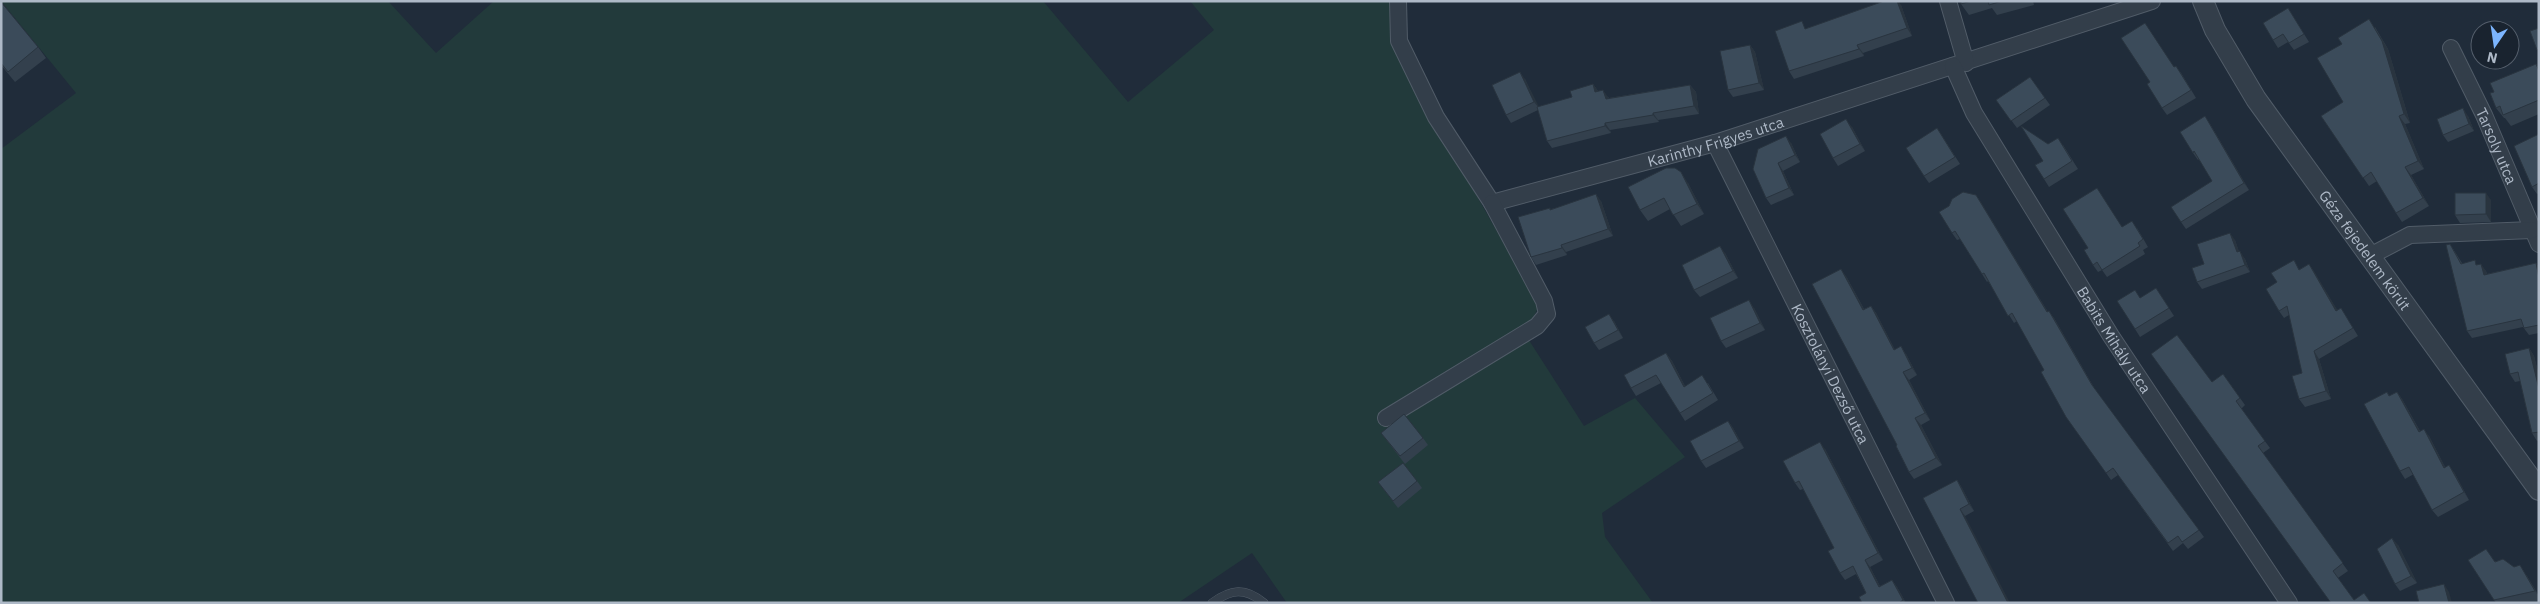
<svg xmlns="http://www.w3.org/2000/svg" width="2540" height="604" font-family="'IBM Plex Sans',sans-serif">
	<rect width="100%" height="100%" fill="#202c3a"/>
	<!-- green -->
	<polygon fill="#223a3b" points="1,1 388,1 436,53 494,1 1043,1 1128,102 1214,30 1190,1 1391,1 1394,49 1539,306 1525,334 1584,426 1635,398 1685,457 1602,513 1605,537 1653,603 1287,603 1252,553 1178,603 1,603 1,149 76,93"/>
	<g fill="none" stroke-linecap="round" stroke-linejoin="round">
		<!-- service casing -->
		<g stroke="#515c68" stroke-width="9">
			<path id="service" d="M1212 603C1231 589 1245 587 1264 603"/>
		</g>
		<!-- minor casing -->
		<g stroke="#515c68" stroke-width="18">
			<g id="minor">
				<path id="s1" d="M1398 1 1399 41 1436 117 1492 203 1715 143 2152 1"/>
				<polyline points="1948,1 1966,63"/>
				<path id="s2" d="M2451 48 2484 115 2539 244"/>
				<path id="s3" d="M1953 66 1974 113 2111 336 2289 603"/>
				<path id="s4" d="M1715 143 1946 603"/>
				<polyline points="2368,257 2410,235 2532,230"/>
				<polyline points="1386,418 1537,326 1547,314 1544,301 1492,203"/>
			</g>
		</g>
		<!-- tertiary casing -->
		<g stroke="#515c68" stroke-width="22">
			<g id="tertiary">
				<path id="s5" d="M2203 1 2215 30 2256 99 2539 490"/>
			</g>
		</g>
		<!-- service -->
		<use href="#service" stroke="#333e4a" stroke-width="8"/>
		<!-- minor -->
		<use href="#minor" stroke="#333e4a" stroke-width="16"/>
		<!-- tertiary -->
		<use href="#tertiary" stroke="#333e4a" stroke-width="20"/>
	</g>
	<!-- wall -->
	<g fill="#33404d">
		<polygon points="1961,1 2033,1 2034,5 1997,15 1992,8 1969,15 1961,4"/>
		<polygon points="1,2 38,47 46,58 15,82 1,65"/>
		<polygon points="1901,5 1912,36 1863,53 1864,56 1794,79 1789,71 1807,28"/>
		<polygon points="2288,8 2309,42 2294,50 2288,42 2278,48 2273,40"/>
		<polygon points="2375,27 2388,49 2410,123 2405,124 2424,169 2411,175 2429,206 2402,222 2396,213 2377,181 2369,186 2321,116 2343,102"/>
		<polygon points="1750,45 1755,52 1764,90 1733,97 1728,90"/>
		<polygon points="2536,64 2539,68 2539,114 2511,126 2505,118 2504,118 2496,108 2494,92"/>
		<polygon points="2175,67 2181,73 2196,98 2167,115 2162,108"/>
		<polygon points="2030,77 2050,105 2017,128 1996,100"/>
		<polygon points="1525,79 1538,107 1572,97 1593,84 1598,91 1608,97 1609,98 1690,85 1696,92 1699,114 1658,120 1659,122 1610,130 1611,133 1552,148 1547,141 1538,110 1511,123 1506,115"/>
		<polygon points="2468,116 2474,131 2448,142 2443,135"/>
		<polygon points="2210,124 2249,190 2186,229 2181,222 2212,181 2199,159 2198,160 2193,153"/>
		<polygon points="1852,127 1865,151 1838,166 1833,158"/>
		<polygon points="1937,128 1960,164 1929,183 1924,176"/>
		<polygon points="2539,134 2539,193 2537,194 2532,187"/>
		<polygon points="1791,143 1800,162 1783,171 1794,195 1771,205 1766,198 1753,169"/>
		<polygon points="2048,144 2063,145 2078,169 2049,187 2044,179 2043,161"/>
		<polygon points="1688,183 1704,214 1681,226 1670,209 1648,221 1640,210"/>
		<polygon points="1976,195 2048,312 2054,318 2096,391 2204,537 2188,549 2183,543 2173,551 2118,475 2111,480 2072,424 2044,370 2017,321 2014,323 1988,281 1987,282 1982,274 1960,239 1957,240 1952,233"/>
		<polygon points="2491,200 2491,222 2460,223 2455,215"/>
		<polygon points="1601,201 1613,236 1566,252 1567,255 1536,265 1531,257 1551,209"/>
		<polygon points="2122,227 2137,228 2148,247 2143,250 2145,254 2107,277 2102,270 2098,272 2093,265"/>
		<polygon points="2235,240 2239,252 2245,259 2250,272 2202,289 2197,282 2204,264"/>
		<polygon points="2450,244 2462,263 2478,265 2486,271 2487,274 2536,263 2539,268 2539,333 2529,335 2523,327 2472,338 2467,331"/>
		<polygon points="1725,253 1738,278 1700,297 1694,290"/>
		<polygon points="2309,264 2337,310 2341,308 2358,336 2319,359 2331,399 2305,407 2299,399 2302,373 2289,315 2284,318 2279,311 2277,282"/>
		<polygon points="1846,276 1864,309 1871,306 1876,313 1895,350 1906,354 1917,375 1909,380 1930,420 1921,425 1942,465 1914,479 1909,472 1897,445"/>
		<polygon points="2156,288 2174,316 2140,337 2135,329 2141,298"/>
		<polygon points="1754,308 1765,330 1726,348 1721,341"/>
		<polygon points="1614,321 1623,338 1599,350 1594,343"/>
		<polygon points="2529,348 2534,356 2539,376 2539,440 2537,441 2532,433 2520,381 2515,382 2510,374"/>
		<polygon points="1666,353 1672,361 1685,386 1708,383 1718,400 1685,421 1661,383 1636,396 1631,388"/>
		<polygon points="2223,374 2245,405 2241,409 2270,448 2263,453 2348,571 2338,578 2354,600 2371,603 2331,603 2212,382"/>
		<polygon points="2387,392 2389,396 2397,392 2402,399 2420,431 2429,436 2445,467 2454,472 2469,500 2438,517 2432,510 2414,474 2405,479 2400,471"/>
		<polygon points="1728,421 1733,428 1744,448 1706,468 1701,461"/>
		<polygon points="1381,433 1423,438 1428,445 1405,464"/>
		<polygon points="1825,449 1883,560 1870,567 1880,586 1892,580 1897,587 1906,603 1862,603 1866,593 1856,574 1845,580 1840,573 1834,548 1803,489 1800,490 1795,483"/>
		<polygon points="1957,480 1962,488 1974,511 1965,516 1923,498"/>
		<polygon points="1417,481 1422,488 1398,508 1378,482"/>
		<polygon points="2398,545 2417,583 2400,591 2395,584"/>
		<polygon points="2468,560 2495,561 2514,567 2527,576 2539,596 2539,603 2496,603"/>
	</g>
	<!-- shaded-wall -->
	<g fill="#29343f">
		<polygon points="1897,1 1898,1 1901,5 1912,36 1907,28"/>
		<polygon points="2369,19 2388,49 2410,123 2404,114"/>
		<polygon points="1750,45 1755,52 1764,90 1759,83"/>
		<polygon points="1857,45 1863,53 1864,56 1859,49"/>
		<polygon points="1520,72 1525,79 1540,109 1534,102"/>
		<polygon points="1593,84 1598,91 1595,92"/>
		<polygon points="1690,85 1696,92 1699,114 1694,106"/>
		<polygon points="1603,90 1608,97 1611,106 1606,99"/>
		<polygon points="2463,108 2468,116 2474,131 2469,124"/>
		<polygon points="1653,113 1658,120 1659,122 1653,115"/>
		<polygon points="2205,116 2210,124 2249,190 2244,183"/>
		<polygon points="2399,116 2405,124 2424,169 2418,161"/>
		<polygon points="1846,119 1852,127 1865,151 1860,144"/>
		<polygon points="1605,123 1610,130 1611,133 1605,126"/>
		<polygon points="1786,136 1791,143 1800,162 1795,155"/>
		<polygon points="1778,163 1783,171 1794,195 1789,188"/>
		<polygon points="2405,167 2411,175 2429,206 2423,198"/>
		<polygon points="1681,172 1688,183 1704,214 1697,204"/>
		<polygon points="2486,193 2491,200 2491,222 2486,214"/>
		<polygon points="1596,194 1601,201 1613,236 1608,229"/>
		<polygon points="1976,195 1981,202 2052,319 2047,312"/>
		<polygon points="2230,233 2235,240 2242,260 2237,252"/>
		<polygon points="1561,245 1566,252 1567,255 1562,248"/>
		<polygon points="1720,246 1725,253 1738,278 1733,271"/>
		<polygon points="2240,251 2245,259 2250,272 2245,265"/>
		<polygon points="2536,263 2539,268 2539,278"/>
		<polygon points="2309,264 2314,271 2342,318 2336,311"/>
		<polygon points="2481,264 2486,271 2489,283 2484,275"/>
		<polygon points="1841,269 1846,276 1868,317 1863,310"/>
		<polygon points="1749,300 1754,308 1765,330 1760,323"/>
		<polygon points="1871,306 1876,313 1899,358 1894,350"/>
		<polygon points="2049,311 2054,318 2097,393 2092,385"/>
		<polygon points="1609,314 1614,321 1623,338 1618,330"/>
		<polygon points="1901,346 1906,354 1917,375 1912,368"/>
		<polygon points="2529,348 2534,356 2539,376 2539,389"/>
		<polygon points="2314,351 2319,359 2331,399 2326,391"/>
		<polygon points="1666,353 1672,361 1689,394 1684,387"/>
		<polygon points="1903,372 1909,380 1930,420 1925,413"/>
		<polygon points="2397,392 2402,399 2424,439 2419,432"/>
		<polygon points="1915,418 1921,425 1942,465 1936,458"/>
		<polygon points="1728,421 1733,428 1744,448 1739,441"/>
		<polygon points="2424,429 2429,436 2449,475 2444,468"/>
		<polygon points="1820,442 1825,449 1883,560 1878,553"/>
		<polygon points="2449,465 2454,472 2469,500 2464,492"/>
		<polygon points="1957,480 1962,488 1974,511 1969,504"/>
		<polygon points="1960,509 1965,516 2010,603 2008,603"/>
		<polygon points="2392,538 2398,545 2417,583 2411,576"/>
		<polygon points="1865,560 1870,567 1884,594 1879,587"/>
		<polygon points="2520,565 2527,576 2539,597 2535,591"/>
		<polygon points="1892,580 1897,587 1906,603 1903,600"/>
		<polygon points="2444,584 2449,592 2452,603 2449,603"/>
	</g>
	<!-- building -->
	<g fill="#3b4b5a" stroke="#29343f">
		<polygon points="1884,1 1897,1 1907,28 1857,45 1859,49 1789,71 1775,31 1802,21 1805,29"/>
		<polygon points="1961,1 1971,1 1961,4"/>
		<polygon points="1988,1 2002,1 1989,5"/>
		<polygon points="1,2 38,47 8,72 1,63"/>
		<polygon points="2288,8 2304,34 2289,43 2283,34 2273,40 2263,23"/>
		<polygon points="2369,19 2382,41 2404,114 2399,116 2418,161 2405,167 2423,198 2396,213 2371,172 2363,178 2321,116 2343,102 2317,58 2342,44 2338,38"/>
		<polygon points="2145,23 2174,67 2176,66 2191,90 2162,108 2147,84 2150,82 2121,38"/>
		<polygon points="2539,28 2539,49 2537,50 2530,31"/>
		<polygon points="1750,45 1759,83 1728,90 1720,51"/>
		<polygon points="2536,64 2539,71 2539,100 2503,115 2500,106 2496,108 2490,93 2494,92 2490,83"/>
		<polygon points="1520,72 1534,102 1506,115 1492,85"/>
		<polygon points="2030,77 2045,98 2011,121 1996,100"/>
		<polygon points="1593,84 1595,92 1603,90 1606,99 1690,85 1694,106 1653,113 1653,115 1605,123 1605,126 1547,141 1537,107 1572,97 1570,91"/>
		<polygon points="2463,108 2469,124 2443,135 2437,119"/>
		<polygon points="2205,116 2244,183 2181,222 2171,207 2212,181 2194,151 2193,153 2180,132"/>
		<polygon points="1846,119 1860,144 1833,158 1820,134"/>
		<polygon points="2021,126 2048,144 2058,138 2072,161 2044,179 2035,165 2043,161"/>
		<polygon points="1937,128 1955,157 1924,176 1906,148"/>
		<polygon points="2539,134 2539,183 2532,187 2514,146"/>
		<polygon points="1786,136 1795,155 1778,163 1789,188 1766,198 1753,169 1758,149"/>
		<polygon points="1666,168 1675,168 1681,172 1697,204 1673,215 1664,198 1640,210 1628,187"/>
		<polygon points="2097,188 2122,227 2132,221 2143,239 2138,243 2140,246 2102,270 2097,262 2093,265 2084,250 2088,248 2063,209"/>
		<polygon points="1963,192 1976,195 2047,312 2049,311 2092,385 2199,530 2182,542 2178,536 2168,543 2113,468 2106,473 2066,417 2041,372 2044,370 2012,313 2008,316 1984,273 1982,274 1955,231 1952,233 1939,212 1949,206 1952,199"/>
		<polygon points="2455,193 2486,193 2486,214 2455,215"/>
		<polygon points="1596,194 1608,229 1561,245 1562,248 1531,257 1518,217 1550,208 1550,210"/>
		<polygon points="2230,233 2237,252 2240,251 2245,265 2197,282 2192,268 2204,264 2197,244"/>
		<polygon points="2450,244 2461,264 2475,260 2476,265 2481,264 2484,275 2536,263 2539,278 2539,325 2524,328 2521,319 2467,331 2446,245"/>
		<polygon points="1720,246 1733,271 1694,290 1682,265"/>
		<polygon points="2294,260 2299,270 2309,264 2336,311 2341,308 2353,328 2314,351 2326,391 2299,399 2292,376 2302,373 2287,306 2279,311 2266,289 2277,282 2271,273"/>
		<polygon points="1841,269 1863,310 1871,306 1894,350 1901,346 1912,368 1903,372 1925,413 1915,418 1936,458 1909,472 1896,446 1897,445 1812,284"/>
		<polygon points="2156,288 2169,308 2135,329 2117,301 2135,290 2140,298"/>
		<polygon points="1749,300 1760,323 1721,341 1710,318"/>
		<polygon points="1609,314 1618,330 1594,343 1585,327"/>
		<polygon points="2177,335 2212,382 2223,374 2240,398 2236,401 2265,441 2258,446 2343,563 2333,571 2354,600 2364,593 2371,603 2331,603 2151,354"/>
		<polygon points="2529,348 2539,389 2539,432 2532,433 2518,372 2510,374 2505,354"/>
		<polygon points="1666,353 1684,387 1702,375 1713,393 1680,413 1656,375 1631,388 1624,375"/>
		<polygon points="2387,392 2389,396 2397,392 2419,432 2424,429 2444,468 2449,465 2464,492 2432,510 2409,467 2400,471 2364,404"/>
		<polygon points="1404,414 1423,438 1400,456 1381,433"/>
		<polygon points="1728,421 1739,441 1701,461 1690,441"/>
		<polygon points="1820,442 1878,553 1865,560 1879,587 1892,580 1903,600 1899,603 1862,603 1859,597 1866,593 1853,566 1840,573 1828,551 1834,548 1799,481 1795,483 1783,461"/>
		<polygon points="1403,463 1417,481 1393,501 1378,482"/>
		<polygon points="1957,480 1969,504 1960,509 2008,603 1978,603 1923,498"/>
		<polygon points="2392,538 2411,576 2395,584 2377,549"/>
		<polygon points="2486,549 2495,562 2503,559 2514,567 2520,565 2535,591 2494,600 2468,560"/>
		<polygon points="2444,584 2449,603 2419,603 2416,591"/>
	</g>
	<g text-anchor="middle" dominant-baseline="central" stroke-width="4" stroke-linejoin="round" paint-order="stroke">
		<!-- street labels -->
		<g font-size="15" fill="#aeb9c7" stroke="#19232f">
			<text stroke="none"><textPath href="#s1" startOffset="459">Karinthy Frigyes utca</textPath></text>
			<text stroke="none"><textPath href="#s2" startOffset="108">Tarsoly utca</textPath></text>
			<text stroke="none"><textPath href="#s5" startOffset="298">Géza fejedelem körút</textPath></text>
			<text stroke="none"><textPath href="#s3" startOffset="318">Babits Mihály utca</textPath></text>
			<text stroke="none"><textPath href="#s4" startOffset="258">Kosztolányi Dezső utca</textPath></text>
		</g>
	</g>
	<!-- border -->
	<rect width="2540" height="604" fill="none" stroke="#aeb9c7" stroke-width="5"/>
	<!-- north arrow -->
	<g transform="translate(2495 45) rotate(193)"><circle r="24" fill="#19232f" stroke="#555f6c"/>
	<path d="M0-4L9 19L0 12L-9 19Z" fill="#7cb5fe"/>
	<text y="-8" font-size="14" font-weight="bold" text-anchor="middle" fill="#aeb9c7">N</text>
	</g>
</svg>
